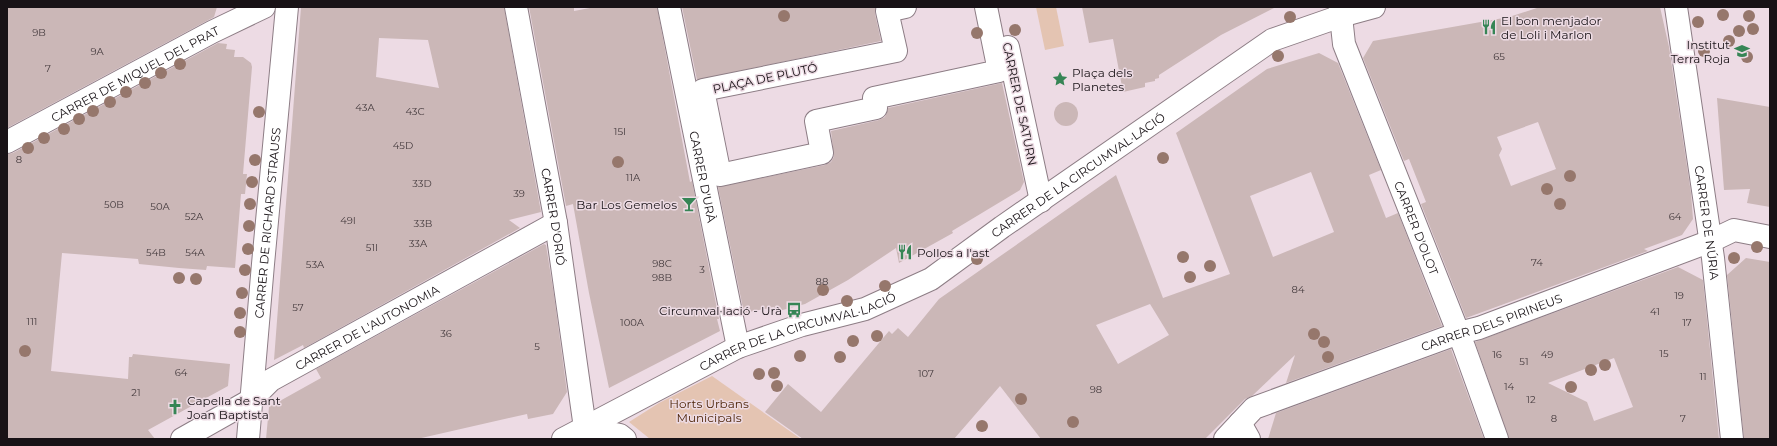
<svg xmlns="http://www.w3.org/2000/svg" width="1777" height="446" font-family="Montserrat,sans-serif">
	<rect width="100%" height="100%" fill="#eddbe4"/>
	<!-- green -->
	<g fill="#e4c4b2">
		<polygon points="1036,7 1056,7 1064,46 1045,50"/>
		<polygon points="712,376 801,439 650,439 629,422 659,403"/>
	</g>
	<!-- building -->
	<g fill="#cbb7b7" fill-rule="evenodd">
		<polygon points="7,7 217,7 214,17 7,128"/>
		<path d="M301 7H504L541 212 509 220 520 228 304 348 303 345 274 360ZM379 38 428 40 439 88 376 77Z"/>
		<polygon points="529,7 574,7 574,11 595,7 657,7 690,182 692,181 719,319 717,319 720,331 609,388 589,293 573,204 566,206"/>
		<polygon points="682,7 875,7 875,14 881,41 697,80"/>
		<polygon points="1082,7 1276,7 1221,35 1159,75 1159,78 1155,79 1155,81 1145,83 1145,87 1123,92 1113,39 1089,43"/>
		<path d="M1540 7H1660L1669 47 1691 193 1693 219 1682 235 1644 249 1648 251 1466 318 1421 204 1426 202 1409 159 1404 161 1363 58 1373 41 1509 17ZM1538 122 1556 169 1511 186 1499 155 1502 149 1497 137Z"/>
		<polygon points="218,43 227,44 226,49 235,50 234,57 243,57 251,63 252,67 243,174 247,174 245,194 241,194 235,268 207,266 206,270 179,268 139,264 138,259 62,253 51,371 128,379 129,357 132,357 133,354 230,364 228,386 148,430 155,439 7,439 7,154 13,153"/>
		<path d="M1319 53 1338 63 1381 170 1369 175 1386 218 1398 213 1442 326 1286 383 1295 355 1252 396 1245 399 1205 439H1041L1000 386 954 439H803L765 412 788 384 821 412 889 331 892 334 898 328 908 337 939 299 1116 175 1163 298 1230 274 1176 133 1267 69ZM1311 172 1334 232 1273 257 1250 196ZM1150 304 1169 335 1118 364 1096 325Z"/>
		<polygon points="1002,83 1024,182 1020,190 952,231 953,233 899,263 896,248 848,280 805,304 775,312 774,307 744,313 718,187 825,165 831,162 834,157 831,131 879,120 885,117 888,108"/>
		<polygon points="1717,98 1770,107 1770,207 1747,203 1750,189 1724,190"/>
		<circle cx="1066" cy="114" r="12"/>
		<polygon points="544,244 546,245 554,295 567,392 553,414 528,419 527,414 417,439 266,439 269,407 321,378 316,369"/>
		<polygon points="1746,258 1770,262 1770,439 1744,439 1727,275"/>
		<path d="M1678 267 1703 280 1719 439H1509L1475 342ZM1614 358 1633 407 1594 421 1587 402 1548 383Z"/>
		<polygon points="1451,349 1484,439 1268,439 1276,413"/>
	</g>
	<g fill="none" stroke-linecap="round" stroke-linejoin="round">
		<!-- minor casing -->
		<g stroke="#8d7d85" stroke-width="24">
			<g id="minor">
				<path id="s1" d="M516 7 556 223 585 428"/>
				<path id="s2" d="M669 7 738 347"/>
				<polyline points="905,7 887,11 896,51 703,90 720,175 822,153 816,121 876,108 874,98 999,71 986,7"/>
				<path id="s3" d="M1340 7 1344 44 1464 347 1497 439"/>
				<path id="s4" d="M1676 7 1713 258 1732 439"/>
				<polyline points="1008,47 1041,201"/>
				<path id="s5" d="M7 142 212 32 264 7"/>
				<polyline points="1240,423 1249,439"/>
				<polyline points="585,428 620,435 625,439"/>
				<path id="s6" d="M182 439 251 400 271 380 556 223"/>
				<path id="s7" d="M248 439 263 264 287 7"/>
				<path id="s8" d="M563 439 738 347 802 325 865 309 931 279 1002 227 1272 40 1341 16 1374 7"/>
				<path id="s9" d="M1225 439 1254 408 1459 333 1479 328 1711 241 1734 230 1770 237"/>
			</g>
		</g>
		<!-- minor -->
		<use href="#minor" stroke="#fff" stroke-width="22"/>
	</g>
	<!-- trees -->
	<g fill="#96776c">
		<circle cx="1723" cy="15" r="6"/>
		<circle cx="784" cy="16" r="6"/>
		<circle cx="1749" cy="16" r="6"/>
		<circle cx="1290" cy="17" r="6"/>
		<circle cx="1698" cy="22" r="6"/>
		<circle cx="1753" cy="29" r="6"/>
		<circle cx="1015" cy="30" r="6"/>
		<circle cx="1739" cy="31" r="6"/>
		<circle cx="977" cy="33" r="6"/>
		<circle cx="1729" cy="41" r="6"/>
		<circle cx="1704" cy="51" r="6"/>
		<circle cx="1278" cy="56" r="6"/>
		<circle cx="1747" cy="57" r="6"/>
		<circle cx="180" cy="64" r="6"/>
		<circle cx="161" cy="73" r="6"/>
		<circle cx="145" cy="83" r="6"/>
		<circle cx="126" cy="92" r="6"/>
		<circle cx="110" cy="102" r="6"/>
		<circle cx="93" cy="111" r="6"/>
		<circle cx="259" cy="112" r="6"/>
		<circle cx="79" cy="119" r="6"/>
		<circle cx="64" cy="129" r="6"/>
		<circle cx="44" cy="138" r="6"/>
		<circle cx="28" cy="148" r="6"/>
		<circle cx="1163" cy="158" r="6"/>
		<circle cx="255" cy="160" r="6"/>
		<circle cx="618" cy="162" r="6"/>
		<circle cx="1570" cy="176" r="6"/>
		<circle cx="252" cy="182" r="6"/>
		<circle cx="1547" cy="189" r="6"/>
		<circle cx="250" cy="204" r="6"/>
		<circle cx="1560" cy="204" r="6"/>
		<circle cx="249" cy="226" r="6"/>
		<circle cx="1757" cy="247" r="6"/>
		<circle cx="248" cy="249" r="6"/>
		<circle cx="1183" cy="257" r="6"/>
		<circle cx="1734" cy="258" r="6"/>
		<circle cx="977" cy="259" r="6"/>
		<circle cx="1210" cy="266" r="6"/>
		<circle cx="245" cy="270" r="6"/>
		<circle cx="1190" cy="277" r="6"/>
		<circle cx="179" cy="278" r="6"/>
		<circle cx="196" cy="279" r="6"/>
		<circle cx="885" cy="286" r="6"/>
		<circle cx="823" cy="290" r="6"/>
		<circle cx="242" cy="293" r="6"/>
		<circle cx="847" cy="301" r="6"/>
		<circle cx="240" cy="313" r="6"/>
		<circle cx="240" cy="332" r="6"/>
		<circle cx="1314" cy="334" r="6"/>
		<circle cx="877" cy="336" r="6"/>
		<circle cx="853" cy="341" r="6"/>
		<circle cx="1324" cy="342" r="6"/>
		<circle cx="25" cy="351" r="6"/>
		<circle cx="800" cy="356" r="6"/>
		<circle cx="840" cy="357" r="6"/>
		<circle cx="1328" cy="357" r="6"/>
		<circle cx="1605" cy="365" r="6"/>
		<circle cx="1591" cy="370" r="6"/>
		<circle cx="774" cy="373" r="6"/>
		<circle cx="759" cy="374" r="6"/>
		<circle cx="777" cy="386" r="6"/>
		<circle cx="1571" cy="387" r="6"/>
		<circle cx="1021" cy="399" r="6"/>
		<circle cx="1073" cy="422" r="6"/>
		<circle cx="982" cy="426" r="6"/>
	</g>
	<!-- icons -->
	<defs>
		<g id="restaurant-bare" transform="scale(1.2)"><path d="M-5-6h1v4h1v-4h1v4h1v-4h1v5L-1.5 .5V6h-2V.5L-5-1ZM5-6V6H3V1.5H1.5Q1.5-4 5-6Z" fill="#368555" stroke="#eddbe4" stroke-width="2.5" paint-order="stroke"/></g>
		<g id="school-bare" transform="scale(1.2)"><path d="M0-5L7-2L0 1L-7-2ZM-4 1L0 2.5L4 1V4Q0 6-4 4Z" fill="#368555" stroke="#eddbe4" stroke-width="2.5" paint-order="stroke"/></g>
		<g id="sight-bare" transform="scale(1.2)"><path d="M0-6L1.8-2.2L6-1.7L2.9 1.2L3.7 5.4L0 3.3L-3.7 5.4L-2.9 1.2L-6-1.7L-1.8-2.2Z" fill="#368555" stroke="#eddbe4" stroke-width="2.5" paint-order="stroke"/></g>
		<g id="bar-bare" transform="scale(1.2)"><path d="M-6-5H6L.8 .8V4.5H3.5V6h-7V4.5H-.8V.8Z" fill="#368555" stroke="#eddbe4" stroke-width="2.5" paint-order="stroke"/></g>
		<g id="bus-bare" transform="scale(1.2)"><path d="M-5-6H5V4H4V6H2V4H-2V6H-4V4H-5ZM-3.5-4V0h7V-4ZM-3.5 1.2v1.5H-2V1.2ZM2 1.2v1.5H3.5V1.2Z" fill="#368555" stroke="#eddbe4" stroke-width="2.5" paint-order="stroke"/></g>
		<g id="church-bare" transform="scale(1.2)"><path d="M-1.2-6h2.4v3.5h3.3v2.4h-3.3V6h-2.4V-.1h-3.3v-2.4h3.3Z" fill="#368555" stroke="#eddbe4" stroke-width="2.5" paint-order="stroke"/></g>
	</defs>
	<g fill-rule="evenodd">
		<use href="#restaurant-bare" x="1489" y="27"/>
		<use href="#school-bare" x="1742" y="51"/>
		<use href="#sight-bare" x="1060" y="79"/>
		<use href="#bar-bare" x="689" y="204"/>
		<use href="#restaurant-bare" x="905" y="252"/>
		<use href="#bus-bare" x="794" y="310"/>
		<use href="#church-bare" x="175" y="407"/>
	</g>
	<g text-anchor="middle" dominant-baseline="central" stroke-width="3" stroke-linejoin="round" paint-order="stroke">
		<!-- number labels -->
		<g font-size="10" fill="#453b3e">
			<text x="39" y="32">9B</text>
			<text x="97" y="51">9A</text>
			<text x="1499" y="56">65</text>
			<text x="48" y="68">7</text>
			<text x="365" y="107">43A</text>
			<text x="415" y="111">43C</text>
			<text x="620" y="131">15I</text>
			<text x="403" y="145">45D</text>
			<text x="19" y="159">8</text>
			<text x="633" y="177">11A</text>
			<text x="422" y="183">33D</text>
			<text x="519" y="193">39</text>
			<text x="114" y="204">50B</text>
			<text x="160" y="206">50A</text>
			<text x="194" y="216">52A</text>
			<text x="1675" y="216">64</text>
			<text x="348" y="220">49I</text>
			<text x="423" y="223">33B</text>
			<text x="418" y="243">33A</text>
			<text x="372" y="247">51I</text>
			<text x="156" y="252">54B</text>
			<text x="195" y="252">54A</text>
			<text x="1537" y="262">74</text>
			<text x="662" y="263">98C</text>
			<text x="315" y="264">53A</text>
			<text x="702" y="269">3</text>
			<text x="662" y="277">98B</text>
			<text x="822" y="281">88</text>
			<text x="1298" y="289">84</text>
			<text x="1679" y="295">19</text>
			<text x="298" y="307">57</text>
			<text x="1655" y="311">41</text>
			<text x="32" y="321">111</text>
			<text x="632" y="322">100A</text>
			<text x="1687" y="322">17</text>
			<text x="446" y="333">36</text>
			<text x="537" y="346">5</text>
			<text x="1664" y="353">15</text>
			<text x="1497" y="354">16</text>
			<text x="1547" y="354">49</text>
			<text x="1524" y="361">51</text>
			<text x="181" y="372">64</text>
			<text x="926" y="373">107</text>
			<text x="1703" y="376">11</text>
			<text x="1509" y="386">14</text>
			<text x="1096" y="389">98</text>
			<text x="136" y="392">21</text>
			<text x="1531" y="399">12</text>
			<text x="1554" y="418">8</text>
			<text x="1683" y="418">7</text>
		</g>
		<!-- poi labels -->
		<g font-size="12" fill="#181216" stroke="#eddbe4" text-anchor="start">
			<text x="1501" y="20">El bon menjador<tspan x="1501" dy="14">de Loli i Marlon</tspan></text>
			<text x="1730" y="44" text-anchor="end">Institut<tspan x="1730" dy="14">Terra Roja</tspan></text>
			<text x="1072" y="72">Plaça dels<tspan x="1072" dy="14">Planetes</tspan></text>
			<text x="677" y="204" text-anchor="end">Bar Los Gemelos</text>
			<text x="917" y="252">Pollos a l'ast</text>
			<text x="782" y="310" text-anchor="end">Circumval·lació - Urà</text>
			<text x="187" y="400">Capella de Sant<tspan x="187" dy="14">Joan Baptista</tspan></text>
		</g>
		<!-- street labels -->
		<g font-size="12" fill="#181216" stroke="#eddbe4">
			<text stroke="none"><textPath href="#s5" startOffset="145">CARRER DE MIQUEL DEL PRAT</textPath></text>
			<text transform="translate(765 78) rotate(-12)">PLAÇA DE PLUTÓ</text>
			<text transform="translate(1020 104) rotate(78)">CARRER DE SATURN</text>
			<text stroke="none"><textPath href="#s8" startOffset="583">CARRER DE LA CIRCUMVAL·LACIÓ</textPath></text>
			<text stroke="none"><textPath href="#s2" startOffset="173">CARRER D'URÀ</textPath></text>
			<text stroke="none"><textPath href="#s1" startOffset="213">CARRER D'ORIÓ</textPath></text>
			<text stroke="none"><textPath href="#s7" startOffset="217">CARRER DE RICHARD STRAUSS</textPath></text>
			<text stroke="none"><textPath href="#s4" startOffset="218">CARRER DE NÚRIA</textPath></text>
			<text stroke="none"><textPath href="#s3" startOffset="235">CARRER D'OLOT</textPath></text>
			<text stroke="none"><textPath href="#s9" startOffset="295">CARRER DELS PIRINEUS</textPath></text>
			<text stroke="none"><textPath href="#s6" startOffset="217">CARRER DE L'AUTONOMIA</textPath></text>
			<text stroke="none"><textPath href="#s8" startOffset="259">CARRER DE LA CIRCUMVAL·LACIÓ</textPath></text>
		</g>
		<!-- park labels -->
		<g font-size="12" fill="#4e2609" stroke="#eddbe4">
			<text x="709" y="403">Horts Urbans<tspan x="709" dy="14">Municipals</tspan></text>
		</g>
	</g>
	<!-- border -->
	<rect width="1777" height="446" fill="none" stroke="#181216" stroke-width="16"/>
</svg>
